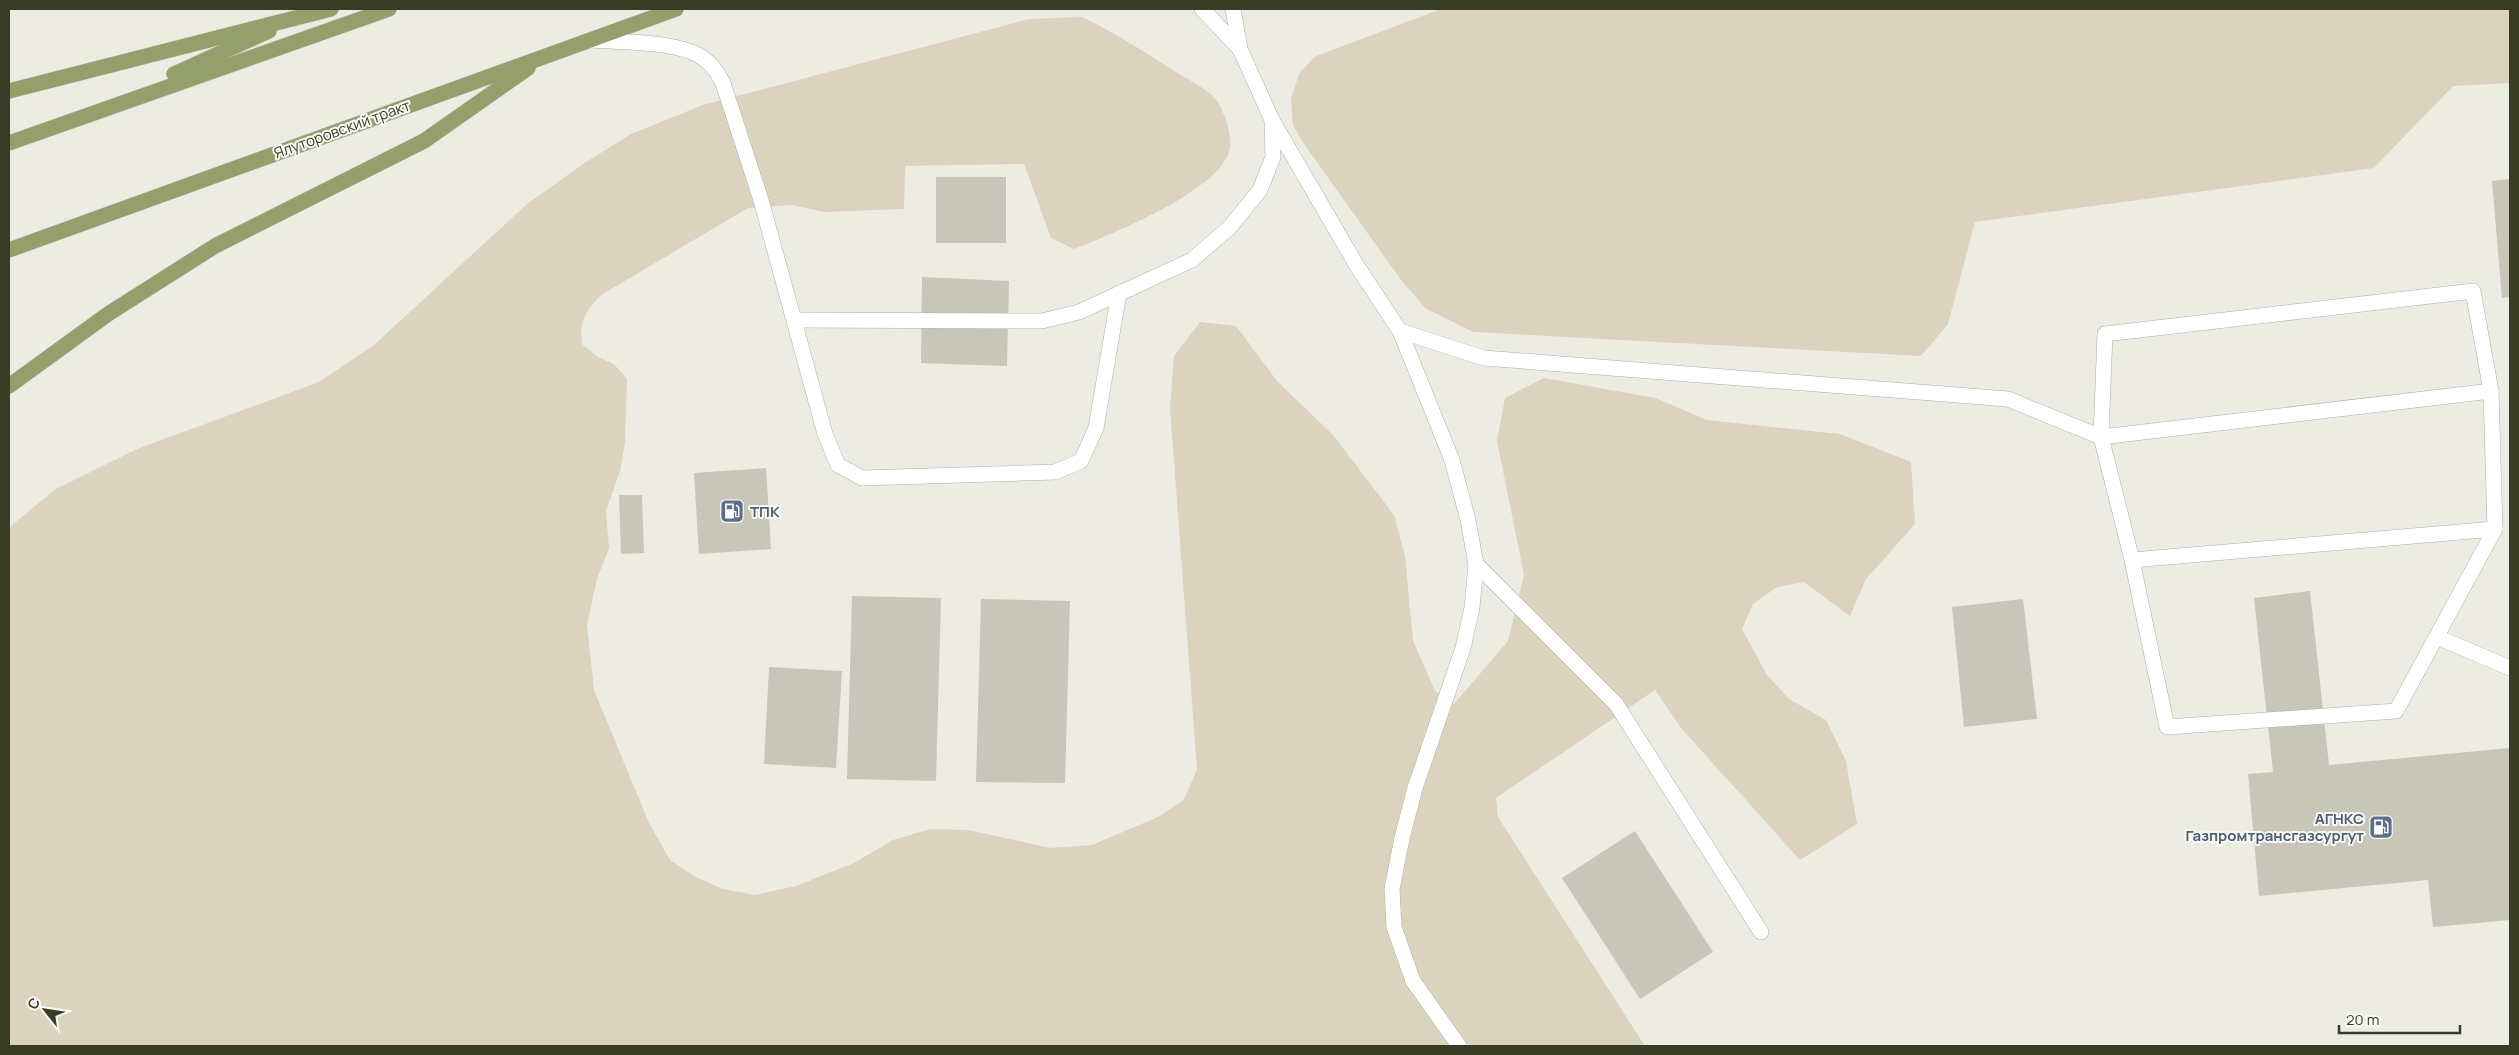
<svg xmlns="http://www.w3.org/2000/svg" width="2519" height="1055" font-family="Manrope,sans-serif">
	<rect width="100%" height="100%" fill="#ecece3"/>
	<!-- green -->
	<g fill="#dcd3be">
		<polygon points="1441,9 2510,9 2510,83 2453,86 2374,168 1975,222 1948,324 1921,356 1473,332 1425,308 1401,280 1304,144 1293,125 1291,99 1299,74 1314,57"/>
		<path d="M1082 17C1114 32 1143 51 1174 71 1186 78 1201 86 1212 95 1223 105 1234 137 1229 152 1217 191 1111 235 1074 249L1051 238 1024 164 905 166 904 209 823 212 793 205 748 208 601 295C585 313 579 319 582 344L598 357 614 364 627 379 625 443 620 471 606 511 609 548 597 579 587 625 594 690 649 823 670 860 694 876 723 889 755 895 796 886 854 863 893 840 931 829 968 830 1051 848 1092 845 1158 817 1184 800 1197 769 1170 408 1174 356 1200 322 1236 326 1277 381 1333 435 1394 515 1405 556 1413 641 1435 691 1454 704 1508 641 1524 575 1497 441 1505 398 1544 378 1655 398 1707 420 1840 434 1911 462 1915 524 1866 579 1850 616 1804 582 1777 587 1753 604 1742 629 1767 675 1789 699 1826 720 1846 761 1857 824 1800 860 1681 728 1655 690 1496 798 1498 817 1645 1046H9V528L13 524 56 489 137 449 319 382 374 345 527 204 583 164 631 134 703 105 1029 19Z"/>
	</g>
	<!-- building -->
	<g fill="#c7c6b9">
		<rect x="936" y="177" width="70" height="66"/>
		<polygon points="2510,179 2510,297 2502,298 2492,181"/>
		<polygon points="922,277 1009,281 1007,366 921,363"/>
		<polygon points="766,468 771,549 699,554 694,473"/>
		<polygon points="619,495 642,495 644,553 621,554"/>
		<polygon points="2310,591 2329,765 2510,748 2510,920 2433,927 2428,880 2259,896 2248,774 2273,772 2254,598"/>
		<polygon points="852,596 941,598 936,781 847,779"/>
		<polygon points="981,599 1070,601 1065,783 976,782"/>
		<polygon points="2023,599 2037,719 1964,727 1952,607"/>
		<polygon points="769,667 842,671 836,768 764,764"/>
		<polygon points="1635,831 1713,952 1640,999 1562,878"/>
	</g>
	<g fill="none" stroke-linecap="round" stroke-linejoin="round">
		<!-- service casing -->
		<g stroke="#afb0a2" stroke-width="16">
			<g id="service">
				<path d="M592 40C621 42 682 41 704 59 713 65 718 74 723 83L761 200 825 434 838 465 862 478 1055 472 1081 461 1096 428 1119 293"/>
				<polygon points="2473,291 2491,391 2495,529 2396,711 2167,727 2132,560 2101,437 2105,334"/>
				<polyline points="795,320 1042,321 1079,312 1192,260 1230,227 1260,190 1273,157 1272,120"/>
				<polyline points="1400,331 1484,358 2008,399 2101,437 2491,391"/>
				<polyline points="2132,560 2495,529"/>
				<polyline points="1476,564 1616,704 1761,932"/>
				<polyline points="2437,637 2510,668"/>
			</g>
		</g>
		<!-- minor casing -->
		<g stroke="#afb0a2" stroke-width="16">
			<g id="minor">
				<polyline points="1202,9 1240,49"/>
				<polyline points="1233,9 1240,49 1272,120 1357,266 1400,331 1452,460 1468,520 1476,564 1472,608 1463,648 1415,788 1402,838 1392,889 1394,927 1413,981 1459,1046"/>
			</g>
		</g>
		<!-- primary casing -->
		<g stroke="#c7c8c2" stroke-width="16">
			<g id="primary">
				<polyline points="174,74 269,31"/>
				<polyline points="9,91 331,9"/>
				<polyline points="9,143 389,9"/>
				<polyline points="9,250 676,9"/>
				<polyline points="9,386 108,314 215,246 424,141 528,68"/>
			</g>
		</g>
		<!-- service -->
		<use href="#service" stroke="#fff" stroke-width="15"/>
		<!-- minor -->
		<use href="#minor" stroke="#fff" stroke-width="15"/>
		<!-- primary -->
		<use href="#primary" stroke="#949f6b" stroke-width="15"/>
	</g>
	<!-- icons -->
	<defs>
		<g id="fuel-square" transform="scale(1.25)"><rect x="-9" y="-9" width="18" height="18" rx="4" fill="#5c6f8a" stroke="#f9f8f4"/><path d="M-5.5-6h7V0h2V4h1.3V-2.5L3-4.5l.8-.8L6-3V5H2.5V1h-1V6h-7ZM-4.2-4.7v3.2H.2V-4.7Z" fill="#fff"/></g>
	</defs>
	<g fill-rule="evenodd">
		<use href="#fuel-square" x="732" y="511"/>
		<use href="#fuel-square" x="2381" y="827"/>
	</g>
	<g text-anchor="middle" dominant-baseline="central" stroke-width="4" stroke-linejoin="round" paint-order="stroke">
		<!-- street labels -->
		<g font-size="15" fill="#383c24" stroke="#f9f8f4">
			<text transform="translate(342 129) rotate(-20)">Ялуторовский тракт</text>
		</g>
		<!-- service labels -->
		<g font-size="15" font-weight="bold" fill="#4e5e75" stroke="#f9f8f4" text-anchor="start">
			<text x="750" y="511">ТПК</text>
			<text x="2364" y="818" text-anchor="end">АГНКС<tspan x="2364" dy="17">Газпромтрансгазсургут</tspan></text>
		</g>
	</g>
	<!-- border -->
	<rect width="2519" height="1055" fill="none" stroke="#383c24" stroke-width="20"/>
	<!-- north arrow -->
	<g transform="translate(45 1010) rotate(300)" stroke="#f9f8f4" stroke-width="4" paint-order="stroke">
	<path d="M0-4L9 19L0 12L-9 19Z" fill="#383c24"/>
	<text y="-8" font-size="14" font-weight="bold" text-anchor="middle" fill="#383c24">С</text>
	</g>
	<!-- scale -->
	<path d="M2339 1025v8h121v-8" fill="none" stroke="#383c24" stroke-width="2.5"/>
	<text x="2346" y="1025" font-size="15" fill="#383c24" stroke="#f9f8f4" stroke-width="4" paint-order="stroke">20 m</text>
</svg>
